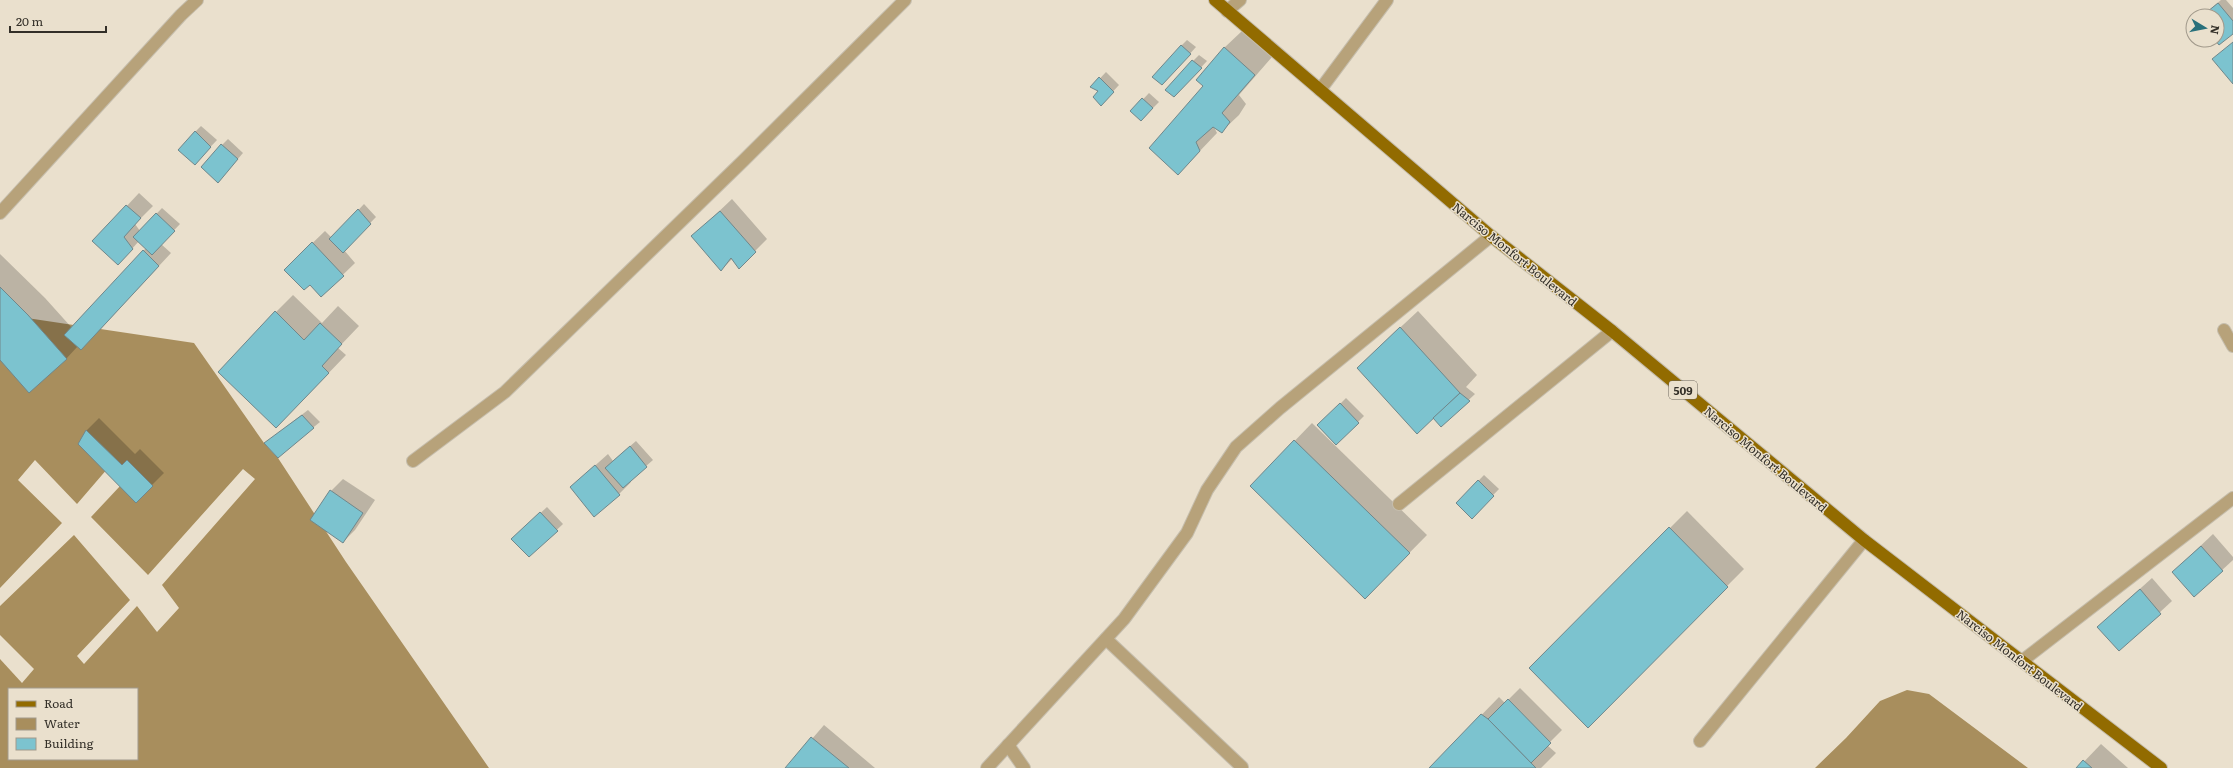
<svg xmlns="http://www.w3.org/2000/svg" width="2233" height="768" font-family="Literata,serif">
	<rect width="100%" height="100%" fill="#eae0cd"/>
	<!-- water -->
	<g fill="#a88e5d" fill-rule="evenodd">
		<path d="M0 314 194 343 264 443 278 458 346 562 489 768H0ZM9 689H137V759H9Z"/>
		<polygon points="1907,690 1929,694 2028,768 1815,768 1846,738 1880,701"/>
	</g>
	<!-- pier -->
	<g fill="#eae0cd">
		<polygon points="35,460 77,504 108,468 121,485 91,517 148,575 243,469 255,479 162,585 179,608 157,632 137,606 84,664 77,656 130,600 74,535 0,606 0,588 62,523 18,480"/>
		<polygon points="0,635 34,669 22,683 0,659"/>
	</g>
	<!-- shadow -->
	<g fill="#0003">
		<polygon points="2221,0 2226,0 2233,8 2233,32 2219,44 2216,40 2217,16 2202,16"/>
		<polygon points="1242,31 1272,57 1239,95 1246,104 1239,115 1221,132 1214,127 1217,133 1178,174 1205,86 1224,48"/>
		<polygon points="1187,40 1196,47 1168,78 1181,46"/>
		<polygon points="1199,55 1207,61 1180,90 1193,61"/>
		<polygon points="1106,72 1119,85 1107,98 1092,87"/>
		<polygon points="1149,93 1159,102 1141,120 1132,111"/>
		<polygon points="201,126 217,140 200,158 195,132"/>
		<polygon points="228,139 243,153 224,175 222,145"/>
		<polygon points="139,193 153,206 135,224 140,231 162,208 180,224 161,244 171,253 93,337 78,346 66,359 0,359 0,254 45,298 72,328 146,248 139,241 130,251 94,241"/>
		<polygon points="732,199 767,239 739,267 733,258 721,270 693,236"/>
		<polygon points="364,204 376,217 344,250 355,263 321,296 297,258 325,231 332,238"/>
		<polygon points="293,295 322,323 338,306 359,326 338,348 346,355 294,409 276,312"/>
		<polygon points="1418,311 1477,375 1466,387 1475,394 1441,426 1375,351"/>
		<polygon points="1346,398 1364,416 1336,444 1319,425"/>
		<polygon points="308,410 320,422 278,456 265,443"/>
		<polygon points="99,418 135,454 140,449 164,473 136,501 79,444 87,430"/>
		<polygon points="1312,423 1427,535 1365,598 1251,486"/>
		<polygon points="636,441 653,460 630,480 631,482 619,494 571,487 608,454 613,461"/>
		<polygon points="1484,475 1499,489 1472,517 1457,503"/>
		<polygon points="343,479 375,500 355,530 343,542 331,491"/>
		<polygon points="547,507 563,524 529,556 519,533"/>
		<polygon points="1687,511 1744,569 1588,726 1530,668"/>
		<polygon points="2213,534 2233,557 2233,560 2194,596 2173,572"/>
		<polygon points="2152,578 2172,601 2119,650 2111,615"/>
		<polygon points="1520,688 1562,730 1547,745 1556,753 1541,768 1430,768 1499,697 1505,703"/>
		<polygon points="824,725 875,768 787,768"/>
		<polygon points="2101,744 2128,768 2078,768"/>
	</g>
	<!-- building -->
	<g fill="#7cc3cf" stroke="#70878b">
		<polygon points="2218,3 2233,21 2233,34 2219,45 2215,40 2217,40 2217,16 2202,16"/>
		<polygon points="2233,42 2233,84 2212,59"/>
		<polygon points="1181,45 1191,54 1162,85 1152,77"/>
		<polygon points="1224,47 1255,75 1222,113 1230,122 1222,133 1213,127 1196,142 1200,151 1178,175 1149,148 1203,86 1196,80"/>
		<polygon points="1192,60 1202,68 1174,97 1165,90"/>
		<polygon points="1099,77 1114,92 1101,106 1093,97 1098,91 1090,87"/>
		<polygon points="1142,98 1153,108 1141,121 1130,111"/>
		<polygon points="195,131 211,147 195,165 178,150"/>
		<polygon points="221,144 238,159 218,183 201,167"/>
		<polygon points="126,205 141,218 124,237 133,249 118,265 92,241"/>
		<polygon points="358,209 371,224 343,253 329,239"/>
		<polygon points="720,211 756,252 739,269 731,258 721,271 691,236"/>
		<polygon points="156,213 175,231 152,255 133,237"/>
		<polygon points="312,242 344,276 321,297 310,285 304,290 284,270"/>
		<polygon points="143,250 159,266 81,350 64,335"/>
		<polygon points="0,287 28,315 67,359 29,393 0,360"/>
		<polygon points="275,311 304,340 320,323 342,344 322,366 329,373 276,428 218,372"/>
		<polygon points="1400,327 1460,393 1417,434 1357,368"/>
		<polygon points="1460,393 1470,401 1441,427 1433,418"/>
		<polygon points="1340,403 1359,423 1336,445 1317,425"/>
		<polygon points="302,415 314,428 278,458 264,443"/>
		<polygon points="86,430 122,465 127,460 153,486 136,503 78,444"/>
		<polygon points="1294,440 1410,553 1365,599 1250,486"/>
		<polygon points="630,446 647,467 623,488 605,468"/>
		<polygon points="595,465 620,495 594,517 570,487"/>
		<polygon points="1478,480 1494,496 1472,519 1456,503"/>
		<polygon points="330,490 363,513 343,543 310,520"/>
		<polygon points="540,512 558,531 529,557 511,539"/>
		<polygon points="1669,527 1728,587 1588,728 1529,668"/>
		<polygon points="2201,546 2223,571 2194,597 2172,572"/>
		<polygon points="2140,589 2161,614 2119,651 2097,627"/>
		<polygon points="1508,699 1551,743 1531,763 1488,719"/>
		<polygon points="1481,714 1488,719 1536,768 1429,768"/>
		<polygon points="811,737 849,768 785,768"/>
		<polygon points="2083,760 2092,768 2076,768"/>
	</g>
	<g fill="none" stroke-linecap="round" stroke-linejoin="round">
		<!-- minor casing -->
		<g stroke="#c5bdac" stroke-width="14">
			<g id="minor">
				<polyline points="1227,11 1240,0"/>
				<polyline points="1320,90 1387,0"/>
				<polyline points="0,213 181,15 197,0"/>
				<polyline points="2224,330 2233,346"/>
				<polyline points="413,461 505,392 744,160 905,0"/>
				<polyline points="1399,504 1612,331"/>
				<polyline points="1106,639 1242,767"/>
				<polyline points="2022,661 2233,498"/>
				<polyline points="1700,741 1864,540"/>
				<polyline points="1008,745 1024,768"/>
				<polyline points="987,768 1124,619 1187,533 1207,490 1236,447 1280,408 1491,236"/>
			</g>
		</g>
		<!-- major casing -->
		<g stroke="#c5bdac" stroke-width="14">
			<polyline id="major" points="1215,0 1491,236 1612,331 1864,540 2161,768"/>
		</g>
		<!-- minor -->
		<use href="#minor" stroke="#b7a27a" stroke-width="12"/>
		<!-- major -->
		<use href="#major" stroke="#926b00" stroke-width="12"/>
	</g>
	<g text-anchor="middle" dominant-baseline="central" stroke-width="3" stroke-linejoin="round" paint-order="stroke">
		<!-- shield labels -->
		<rect fill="#eae0cd" stroke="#6a645a" stroke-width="1" x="1669" y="381" width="28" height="18" rx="3"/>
		<g font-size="11" font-weight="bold" fill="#332f28">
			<text x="1683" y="390">509</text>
		</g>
		<!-- street labels -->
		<g font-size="12" fill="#332f28" stroke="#eae0cd">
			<text transform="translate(1515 254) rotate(39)">Narciso Monfort Boulevard</text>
			<text transform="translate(1766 459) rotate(40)">Narciso Monfort Boulevard</text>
			<text transform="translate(2020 660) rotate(38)">Narciso Monfort Boulevard</text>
		</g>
	</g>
	<!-- legend -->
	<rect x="8" y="688" width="130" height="72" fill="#eae0cd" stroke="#a1998b"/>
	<rect x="16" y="701" width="20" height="6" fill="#926b00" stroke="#a1998b"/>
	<text x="44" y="708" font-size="12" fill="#332f28">Road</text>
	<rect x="16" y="718" width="20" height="12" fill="#a88e5d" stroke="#a1998b"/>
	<text x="44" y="728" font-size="12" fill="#332f28">Water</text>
	<rect x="16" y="738" width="20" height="12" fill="#7cc3cf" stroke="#a1998b"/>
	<text x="44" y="748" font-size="12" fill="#332f28">Building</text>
	<!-- north arrow -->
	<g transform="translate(2205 28) rotate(100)"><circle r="19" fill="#eae0cd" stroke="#a1998b"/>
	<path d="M0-3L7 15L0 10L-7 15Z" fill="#28707b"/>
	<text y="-6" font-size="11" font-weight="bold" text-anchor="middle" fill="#332f28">N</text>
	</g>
	<!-- scale -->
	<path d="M10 26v6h96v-6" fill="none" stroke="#332f28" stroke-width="2"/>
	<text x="16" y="26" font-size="12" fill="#332f28" stroke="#eae0cd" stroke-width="3" paint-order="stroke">20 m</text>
</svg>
